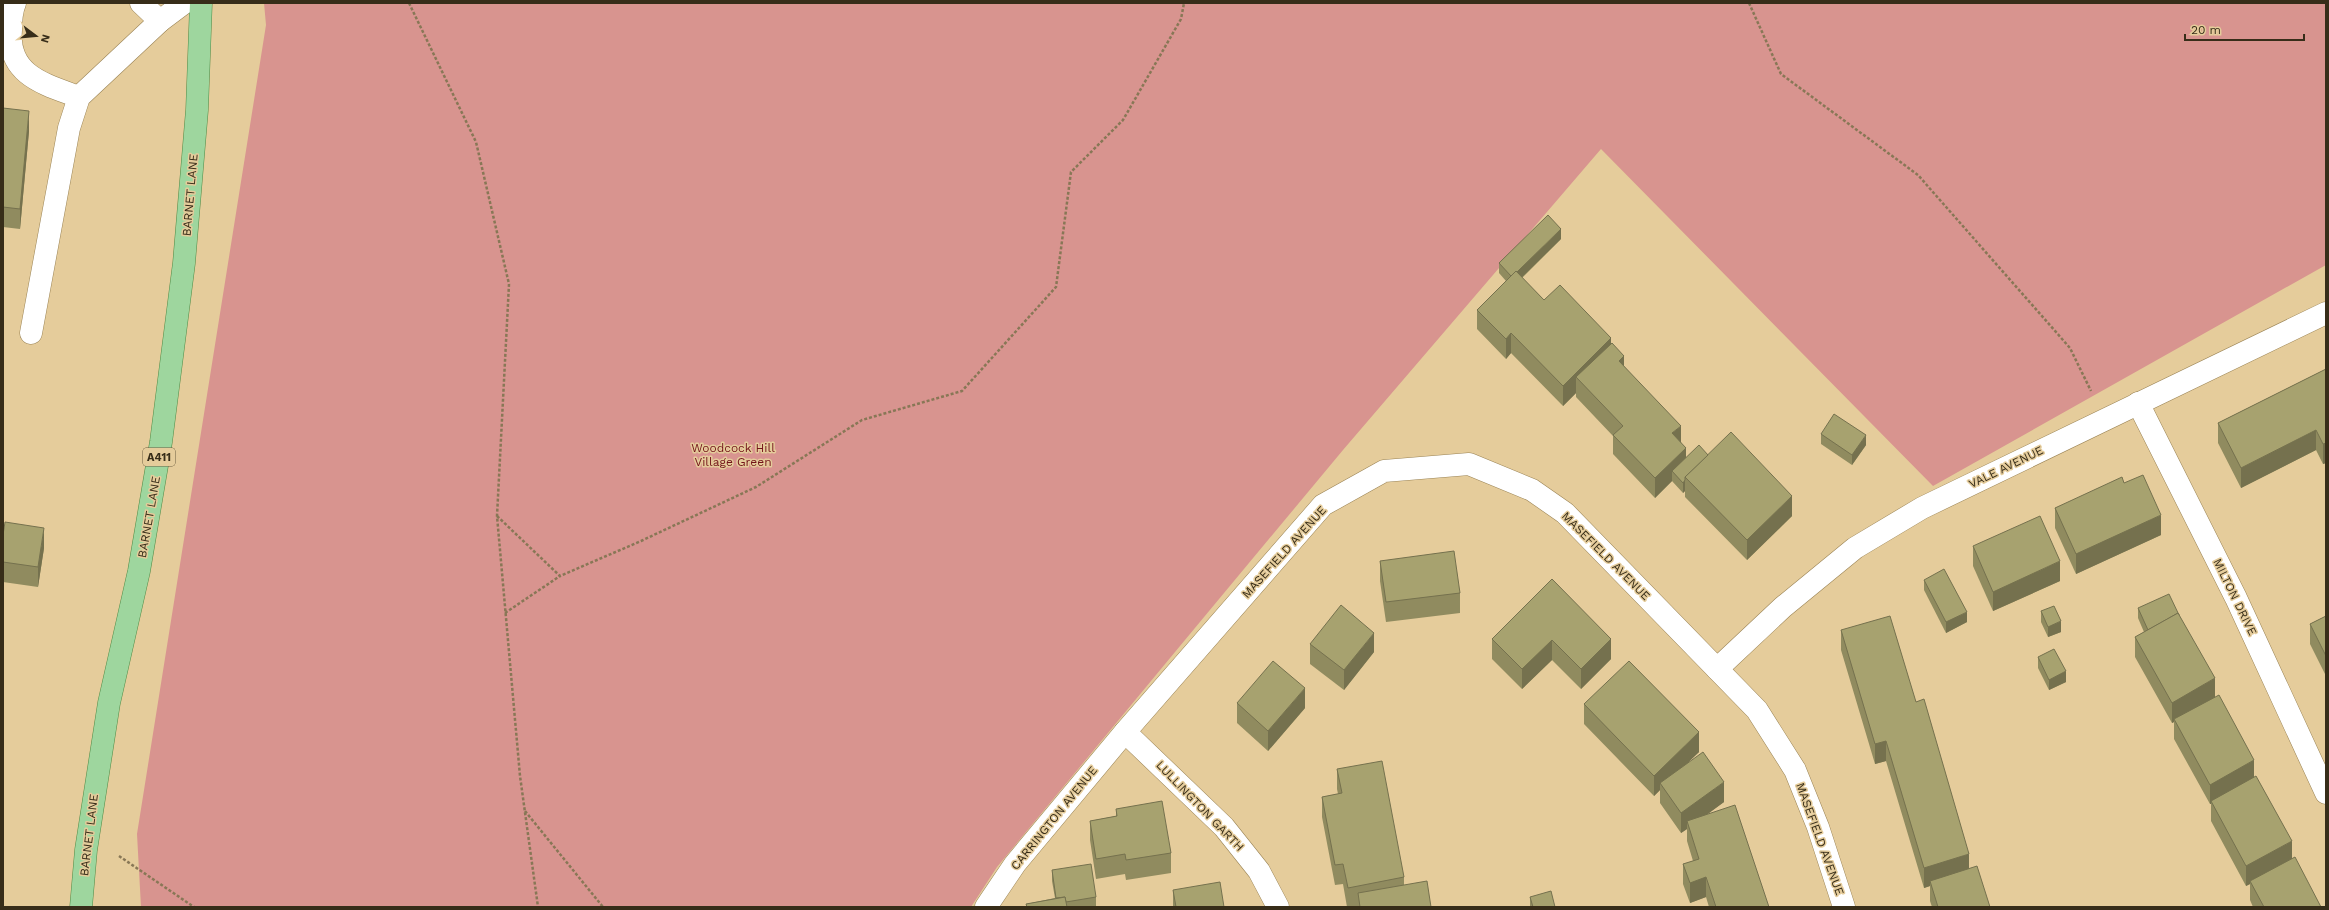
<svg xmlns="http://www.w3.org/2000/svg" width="2329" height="910" font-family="'Work Sans',sans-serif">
	<rect width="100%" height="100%" fill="#e5cc9b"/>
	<!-- green -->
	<polygon fill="#d8948f" points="264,3 2326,3 2326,265 1933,486 1601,149 1343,450 1175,652 997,867 971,907 141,907 137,834 266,25"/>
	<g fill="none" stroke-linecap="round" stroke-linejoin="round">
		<!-- lane casing -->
		<g stroke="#9a8354" stroke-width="23">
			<g id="lane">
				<path d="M15 3C11 12 11 21 11 30 7 75 44 84 79 97"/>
				<polyline points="141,3 160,21"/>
				<polyline points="31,333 69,128 79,97 160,21 184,3"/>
			</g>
		</g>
		<!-- street casing -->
		<g stroke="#9a8354" stroke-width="23">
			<g id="street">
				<polyline points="2138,403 2236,598 2326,793"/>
				<polyline points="1717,669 1783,607 1855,548 1922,508 2326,313"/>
				<polyline points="1125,732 1224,827 1259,871 1278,907"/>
				<polyline points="986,907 1015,864 1125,732 1323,505 1384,471 1469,464 1532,490 1565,513 1757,710 1795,770 1818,827 1844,907"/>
			</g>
		</g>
		<!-- primary casing -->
		<g stroke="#508945" stroke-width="23">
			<polyline id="primary" points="81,907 86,850 109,703 139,571 161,442 184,263 197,110 201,3"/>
		</g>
		<!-- path -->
		<g stroke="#887756" stroke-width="2.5" stroke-dasharray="3 2" stroke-linecap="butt">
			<polyline points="409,3 476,142 509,284 497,516 520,776 538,907"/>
			<polyline points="1749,3 1781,74 1918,175 2070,348 2091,391"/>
			<polyline points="497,516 560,576 641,541 756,487 862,420 962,391 1056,287 1071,172 1123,120 1181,19 1184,3"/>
			<polyline points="505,613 560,576"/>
			<polyline points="525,811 603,907"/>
			<polyline points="119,856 194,907"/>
		</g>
		<!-- lane -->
		<use href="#lane" stroke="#fff" stroke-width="22"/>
		<!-- street -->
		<use href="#street" stroke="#fff" stroke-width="22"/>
		<!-- primary -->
		<use href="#primary" stroke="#9ed69e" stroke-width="22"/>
	</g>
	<!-- wall -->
	<g fill="#908b5f">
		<polygon points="3,108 29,131 20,229 3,227"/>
		<polygon points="1561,239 1522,278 1544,300 1611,343 1624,366 1681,442 1686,457 1708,455 1792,516 1747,560 1685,497 1685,491 1683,493 1672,481 1655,498 1613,454 1613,436 1576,397 1576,393 1563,406 1511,353 1506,359 1477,329 1477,310 1506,281 1499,273 1499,263"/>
		<polygon points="2326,369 2326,463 2323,464 2316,450 2241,488 2218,443 2218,423"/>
		<polygon points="1821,434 1866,445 1852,465 1821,444"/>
		<polygon points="2124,483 2161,535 2076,574 2055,528 2055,508"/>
		<polygon points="3,535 44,548 38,587 3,582"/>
		<polygon points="1973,546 2060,581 1993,611 1973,566"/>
		<polygon points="1380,561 1460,593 1460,613 1386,622 1380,581"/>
		<polygon points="1552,579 1611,659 1581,689 1552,660 1522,689 1492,659 1492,639"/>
		<polygon points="1924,580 1967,622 1946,633 1924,590"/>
		<polygon points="2138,608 2215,697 2254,777 2292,859 2321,907 2253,907 2250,900 2250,884 2246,886 2211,821 2211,804 2210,804 2174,739 2174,722 2172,723 2135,657 2135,637 2144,632 2138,618"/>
		<polygon points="2041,611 2061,632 2048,637 2041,622"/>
		<polygon points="2326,616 2326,676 2310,644 2310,624"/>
		<polygon points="1841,630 1969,868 1990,907 1932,907 1930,901 1930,886 1924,888 1886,761 1875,764 1841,650"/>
		<polygon points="1310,644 1374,652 1344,690 1310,664"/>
		<polygon points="2038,657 2066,682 2049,690 2038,668"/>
		<polygon points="1237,703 1305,708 1268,751 1237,723"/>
		<polygon points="1584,704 1699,752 1688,762 1724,802 1707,814 1769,907 1709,907 1706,897 1690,903 1683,884 1683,864 1693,861 1687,841 1687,829 1681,833 1660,803 1660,790 1654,796 1584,724"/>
		<polygon points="1337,769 1404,877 1404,885 1431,907 1358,907 1358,906 1347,907 1343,884 1335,885 1322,817 1322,797 1338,794 1337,789"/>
		<polygon points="1116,809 1171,853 1171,873 1126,880 1125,874 1096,879 1090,840 1090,821 1116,816"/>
		<polygon points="1052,870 1096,897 1096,907 1026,907 1026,904 1055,898 1052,881"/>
		<polygon points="1173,890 1224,907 1173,907"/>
		<polygon points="1530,897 1555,907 1530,907"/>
	</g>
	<!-- shaded-wall -->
	<g fill="#75714e">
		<polygon points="29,111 29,131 20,229 20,209"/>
		<polygon points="1561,229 1561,239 1512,287 1512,277"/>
		<polygon points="1511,333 1511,353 1506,359 1506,339"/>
		<polygon points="1611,338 1611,358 1576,377 1576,393 1563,406 1563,386"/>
		<polygon points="1624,356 1624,376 1619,361"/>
		<polygon points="1681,426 1681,445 1672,433"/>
		<polygon points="2316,430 2316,450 2241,488 2241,468"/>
		<polygon points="1866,435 1866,445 1852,465 1852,455"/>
		<polygon points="2326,443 2326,463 2323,464 2323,444"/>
		<polygon points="1686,448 1686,468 1672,471 1672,481 1655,498 1655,478"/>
		<polygon points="1685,480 1685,491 1683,493 1683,483"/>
		<polygon points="1792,496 1792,516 1747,560 1747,540"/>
		<polygon points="2161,515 2161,535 2076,574 2076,554"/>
		<polygon points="44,528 44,548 38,587 38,567"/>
		<polygon points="2060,561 2060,581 1993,611 1993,592"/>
		<polygon points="1967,612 1967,622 1946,633 1946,622"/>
		<polygon points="2061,621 2061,632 2048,637 2048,627"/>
		<polygon points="1374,633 1374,652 1344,690 1344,670"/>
		<polygon points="1611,639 1611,659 1581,689 1581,669"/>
		<polygon points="1552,640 1552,660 1522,689 1522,669"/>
		<polygon points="2066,671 2066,682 2049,690 2049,680"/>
		<polygon points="2215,678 2215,698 2174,719 2174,722 2172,723 2172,703"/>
		<polygon points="1305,688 1305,708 1268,751 1268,731"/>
		<polygon points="1699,732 1699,752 1663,787 1660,783 1660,790 1654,796 1654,776"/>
		<polygon points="1886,741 1886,761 1875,764 1875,744"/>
		<polygon points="2254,760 2254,780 2211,801 2211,804 2210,804 2210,785"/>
		<polygon points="1724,782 1724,802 1689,828 1687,821 1687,829 1681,833 1681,813"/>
		<polygon points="2292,841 2292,861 2250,881 2250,884 2246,886 2246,866"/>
		<polygon points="1969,854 1969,874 1930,881 1930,886 1924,888 1924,868"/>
		<polygon points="1706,877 1706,897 1690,903 1690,883"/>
	</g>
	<!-- building -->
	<g fill="#a7a26f" stroke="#75714e">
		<polygon points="3,108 29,111 20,209 3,207"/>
		<polygon points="1548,215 1561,229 1517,272 1516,271 1511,276 1499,263"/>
		<polygon points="1516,271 1544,300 1560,285 1611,338 1563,386 1511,333 1506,339 1477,310"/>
		<polygon points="1612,343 1624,356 1619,361 1681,426 1672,433 1686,448 1655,478 1613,435 1623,426 1576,377"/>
		<polygon points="2326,369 2326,443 2323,444 2316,430 2241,468 2218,423"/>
		<polygon points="1834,414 1866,435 1852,455 1821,434"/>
		<polygon points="1731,432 1792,496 1747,540 1685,477"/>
		<polygon points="1699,445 1708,455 1685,477 1685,480 1683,483 1672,471"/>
		<polygon points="2143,475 2161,515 2076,554 2055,508 2122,477 2124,483"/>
		<polygon points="2040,516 2060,561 1993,592 1973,546"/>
		<polygon points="5,522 44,528 38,567 3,562 3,535"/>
		<polygon points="1454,551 1460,593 1386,602 1380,561"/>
		<polygon points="1944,569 1967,612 1946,622 1924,580"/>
		<polygon points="1552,579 1611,639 1581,669 1552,640 1522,669 1492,639"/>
		<polygon points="2169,594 2179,615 2178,613 2148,630 2138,608"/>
		<polygon points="1341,605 1374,633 1344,670 1310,644"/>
		<polygon points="2054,606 2061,621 2048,627 2041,611"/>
		<polygon points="2178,613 2215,678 2172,703 2135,637"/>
		<polygon points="1890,616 1916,702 1924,699 1969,854 1924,868 1886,741 1875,744 1841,630"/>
		<polygon points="2326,616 2326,656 2310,624"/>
		<polygon points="2054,649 2066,671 2049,680 2038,657"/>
		<polygon points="1273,661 1305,688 1268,731 1237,703"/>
		<polygon points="1629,661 1699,732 1654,776 1584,704"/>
		<polygon points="2219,695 2254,760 2210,785 2174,719"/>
		<polygon points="1703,752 1724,782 1681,813 1660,783"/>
		<polygon points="1382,761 1404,877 1348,888 1343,864 1335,865 1322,797 1342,793 1337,769"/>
		<polygon points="2256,776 2292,841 2246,866 2211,801"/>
		<polygon points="1162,801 1171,853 1126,860 1125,854 1096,859 1090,821 1117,816 1116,809"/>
		<polygon points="1735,805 1769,907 1716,907 1706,877 1690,883 1683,864 1699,859 1687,821"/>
		<polygon points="2295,857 2321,907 2264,907 2250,881"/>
		<polygon points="1091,864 1096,897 1066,902 1065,897 1056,898 1052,870"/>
		<polygon points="1977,866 1990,907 1938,907 1930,881"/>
		<polygon points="1427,881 1431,907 1360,907 1358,893"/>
		<polygon points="1220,882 1224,907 1176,907 1173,890"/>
		<polygon points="1551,891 1555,907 1533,907 1530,897"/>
		<polygon points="1065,897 1067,907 1027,907 1026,904"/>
	</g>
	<g text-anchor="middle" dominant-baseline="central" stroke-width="3" stroke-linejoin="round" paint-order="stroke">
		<!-- shield labels -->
		<rect fill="#e5cc9b" stroke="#6b5d40" stroke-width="1" x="143" y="448" width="32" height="18" rx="3"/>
		<g font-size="11" font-weight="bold" fill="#372d19">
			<text x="159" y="457">A411</text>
		</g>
		<!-- street labels -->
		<g font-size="12" fill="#372d19" stroke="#e5cc9b">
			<text transform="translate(190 195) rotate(-85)">BARNET LANE</text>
			<text transform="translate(2006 467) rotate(-26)">VALE AVENUE</text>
			<text transform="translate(149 517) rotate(-80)">BARNET LANE</text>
			<text transform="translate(1284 552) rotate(-48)">MASEFIELD AVENUE</text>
			<text transform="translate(1606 556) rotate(45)">MASEFIELD AVENUE</text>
			<text transform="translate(2235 597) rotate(64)">MILTON DRIVE</text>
			<text transform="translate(1200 806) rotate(46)">LULLINGTON GARTH</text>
			<text transform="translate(1054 818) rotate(-51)">CARRINGTON AVENUE</text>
			<text transform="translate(89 835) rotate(-83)">BARNET LANE</text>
			<text transform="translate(1820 839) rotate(70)">MASEFIELD AVENUE</text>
		</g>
		<!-- park labels -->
		<g font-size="12" fill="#73141a" stroke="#e5cc9b">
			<text x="733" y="448">Woodcock Hill<tspan x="733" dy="14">Village Green</tspan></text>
		</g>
	</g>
	<!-- border -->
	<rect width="2329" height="910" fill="none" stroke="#372d19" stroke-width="8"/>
	<!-- north arrow -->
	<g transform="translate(36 36) rotate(106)" stroke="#e5cc9b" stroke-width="3" paint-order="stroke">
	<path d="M0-3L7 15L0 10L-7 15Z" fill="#372d19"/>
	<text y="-6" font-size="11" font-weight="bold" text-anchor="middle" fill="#372d19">N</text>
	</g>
	<!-- scale -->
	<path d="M2185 34v6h119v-6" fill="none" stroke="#372d19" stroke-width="2"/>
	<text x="2191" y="34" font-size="12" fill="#372d19" stroke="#e5cc9b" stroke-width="3" paint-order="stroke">20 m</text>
</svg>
